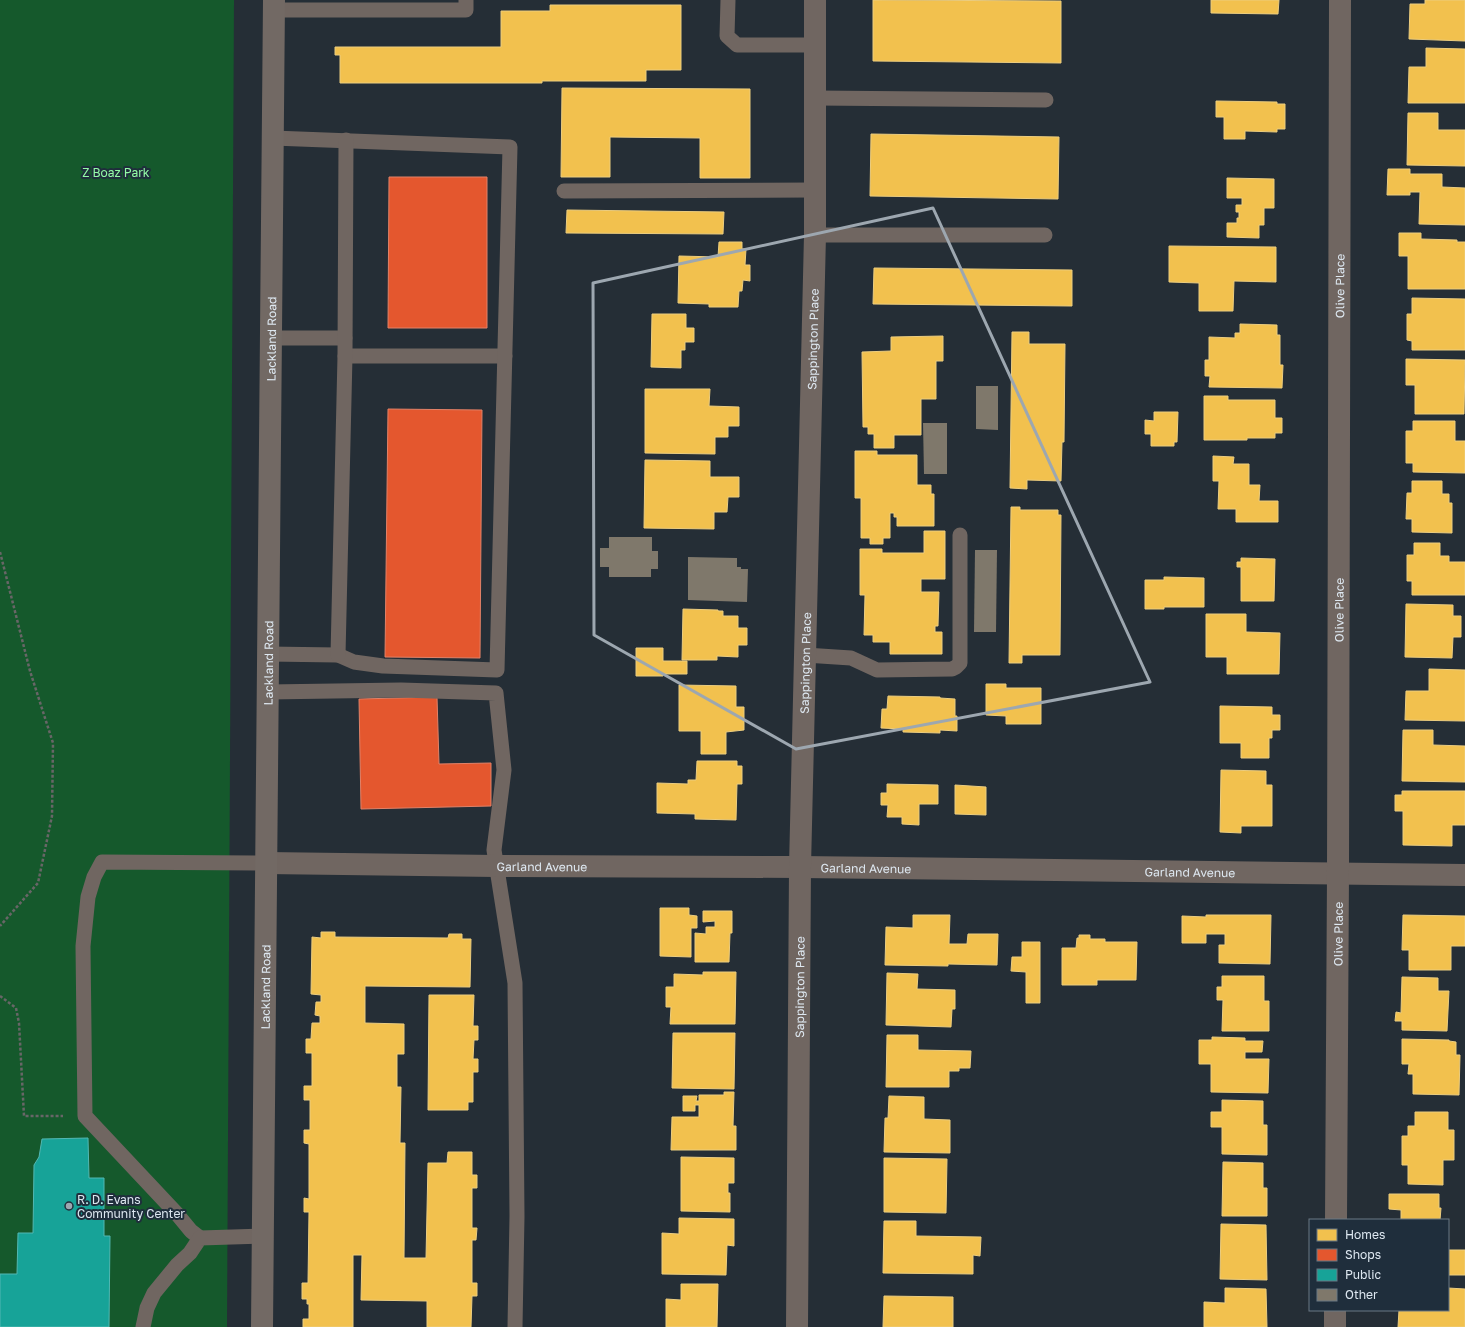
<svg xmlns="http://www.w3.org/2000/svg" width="1465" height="1327" font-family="'Golos Text',sans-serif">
	<rect width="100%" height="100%" fill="#252e36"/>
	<!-- green -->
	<polygon fill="#15592c" points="0,0 234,0 227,1327 0,1327"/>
	<!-- homes -->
	<g fill="#f2c14e" stroke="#eccd7f">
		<polygon points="873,0 1061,1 1061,63 873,61"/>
		<polygon points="1211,0 1279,0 1278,14 1211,13"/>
		<polygon points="1425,0 1465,0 1465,41 1409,39 1410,4 1425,4"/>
		<polygon points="550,5 681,5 681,70 646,70 646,81 542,81 542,83 340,83 340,55 335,55 335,47 501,47 501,11 550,11"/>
		<polygon points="1426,48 1465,49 1465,103 1408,103 1409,67 1426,67"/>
		<polygon points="562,88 750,89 750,178 700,178 700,138 610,137 610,177 561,177"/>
		<polygon points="1216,101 1277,102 1277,104 1285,104 1285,129 1277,129 1277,132 1245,131 1245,139 1224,139 1224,117 1216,117"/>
		<polygon points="1408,113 1438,113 1438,130 1465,130 1465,166 1407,165"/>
		<polygon points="871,134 1059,137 1058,199 870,196"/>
		<polygon points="1388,169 1410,169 1410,174 1442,174 1442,187 1465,188 1465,225 1419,224 1420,192 1410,192 1410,195 1387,195"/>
		<polygon points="1227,178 1274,179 1274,208 1264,208 1264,225 1259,225 1259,238 1227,237 1227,223 1237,223 1237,218 1239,218 1239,212 1236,212 1236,205 1242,205 1242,198 1227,198"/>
		<polygon points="567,210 724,212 723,234 566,233"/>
		<polygon points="1399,233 1421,233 1421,239 1457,240 1457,242 1465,242 1465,289 1408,289 1408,256 1399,256"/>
		<polygon points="719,242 742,242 742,249 746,249 745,265 750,265 750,281 743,280 742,291 739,291 738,307 709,307 709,304 678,303 679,256 718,257"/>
		<polygon points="1169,246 1276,247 1276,282 1234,281 1233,311 1199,311 1199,283 1169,282"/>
		<polygon points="874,268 1072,270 1072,306 873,304"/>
		<polygon points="1412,298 1465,299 1465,350 1412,350 1412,341 1407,340 1407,314 1412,314"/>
		<polygon points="652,314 686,314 686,328 694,328 694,342 685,342 685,350 681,350 681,368 651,367"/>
		<polygon points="1240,324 1277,325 1277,335 1280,335 1280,365 1283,365 1282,388 1209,387 1210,376 1205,376 1205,360 1209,360 1209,337 1235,338 1235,333 1240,333"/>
		<polygon points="1012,332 1029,332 1029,344 1065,344 1064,442 1062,442 1061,481 1027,480 1027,489 1010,488"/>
		<polygon points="943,336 943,361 936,361 936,399 921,399 921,435 894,435 894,448 874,448 874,434 868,434 868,427 863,427 862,352 891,351 891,337"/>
		<polygon points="1406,359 1465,360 1464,414 1415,414 1415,385 1406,385"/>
		<polygon points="645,389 710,389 709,406 739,407 739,426 728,426 728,437 715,437 715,454 645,453"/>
		<polygon points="1204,396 1228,396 1228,400 1275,400 1275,418 1282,418 1282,433 1275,433 1275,438 1247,438 1247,440 1204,440"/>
		<polygon points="1154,412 1178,412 1177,442 1174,442 1174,446 1151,446 1151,434 1145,434 1145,420 1154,421"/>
		<polygon points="1413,421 1455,421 1455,441 1465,441 1465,473 1413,472 1413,463 1406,463 1406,431 1413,431"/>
		<polygon points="855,451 877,451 877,455 917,455 917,485 931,485 931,494 934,494 934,526 897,526 897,517 894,517 894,513 890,513 890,538 883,538 883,544 870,544 870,538 861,538 861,498 855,498"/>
		<polygon points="1213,456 1234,457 1233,464 1249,464 1249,485 1260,485 1259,501 1278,501 1278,522 1236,522 1236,509 1218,509 1219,481 1213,481"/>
		<polygon points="645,460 710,461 710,477 739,477 739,497 728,497 727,512 714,512 714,529 644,528"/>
		<polygon points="1412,481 1442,481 1442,494 1449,494 1449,503 1452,503 1452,533 1412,532 1412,519 1406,519 1407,493 1412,493"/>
		<polygon points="1011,507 1020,507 1020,510 1058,510 1058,515 1061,515 1060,655 1022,655 1022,663 1009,663"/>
		<polygon points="924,531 945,531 945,579 921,579 921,592 939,592 938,626 935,626 935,632 942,632 942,654 890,654 890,642 873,642 873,635 864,635 865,595 860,595 860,549 882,549 882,553 924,553"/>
		<polygon points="1414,543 1440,543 1440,556 1449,556 1449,562 1465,562 1465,595 1412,595 1412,581 1407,581 1407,555 1414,555"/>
		<polygon points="1241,558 1275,559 1274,601 1241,601 1241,567 1237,567 1237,562 1241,562"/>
		<polygon points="1164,577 1204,578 1204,607 1164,607 1164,609 1145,609 1145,580 1164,580"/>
		<polygon points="1406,604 1453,605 1453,616 1461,616 1461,637 1453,637 1452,658 1405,657"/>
		<polygon points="683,609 718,610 718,611 723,611 723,616 738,616 738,628 747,628 747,645 738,645 738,657 717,656 717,660 682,660"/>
		<polygon points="1206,614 1246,614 1246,632 1280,633 1279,674 1227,674 1227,657 1206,657"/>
		<polygon points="636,648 663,648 663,661 687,661 687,674 663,674 663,676 636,676"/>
		<polygon points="1429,669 1465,670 1465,721 1405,720 1406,691 1429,691"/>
		<polygon points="986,684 1006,684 1006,688 1041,688 1041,724 1006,724 1006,716 986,715"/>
		<polygon points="679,685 736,686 736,707 744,707 744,730 726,732 726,754 701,754 701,731 679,731"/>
		<polygon points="888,696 940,697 940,698 955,699 955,716 957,716 957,731 940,730 940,733 903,732 903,729 881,728 882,709 887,709"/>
		<polygon points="1220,706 1272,707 1272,715 1280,715 1280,730 1272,730 1272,738 1269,738 1269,758 1241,758 1241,743 1220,743"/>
		<polygon points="1403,730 1433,730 1433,745 1465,746 1465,782 1402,781"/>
		<polygon points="697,761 737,761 737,766 742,766 742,784 737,784 736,820 695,819 695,814 657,813 657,783 688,784 688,780 696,780"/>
		<polygon points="1221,770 1266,771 1266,785 1272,785 1272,826 1241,826 1241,833 1220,832"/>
		<polygon points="887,784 938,785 938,804 919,804 919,825 902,824 902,817 887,817 888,805 881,805 881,793 887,793"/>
		<polygon points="955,785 986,787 986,815 955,814"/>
		<polygon points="1402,791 1465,791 1465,825 1452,825 1452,846 1403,845 1403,811 1395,811 1395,795 1402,795"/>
		<polygon points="660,908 689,908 689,915 697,916 697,928 691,928 691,957 660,956"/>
		<polygon points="703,911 732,911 732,933 730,933 729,962 695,962 695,933 706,934 706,927 715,927 715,921 703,922"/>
		<polygon points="913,915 950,915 949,944 967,944 968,934 998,934 997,965 948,964 948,966 885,965 886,927 913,928"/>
		<polygon points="1206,915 1271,915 1270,964 1219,963 1219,945 1225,945 1225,934 1206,934 1206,943 1182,943 1182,916 1206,917"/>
		<polygon points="1403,915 1465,916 1465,946 1451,946 1451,970 1409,970 1409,950 1402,950"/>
		<polygon points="321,932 335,932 335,937 448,938 449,934 462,934 462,939 471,939 470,987 365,986 365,1023 404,1024 404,1054 397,1054 397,1087 401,1087 400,1143 405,1143 404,1258 426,1258 428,1163 447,1163 448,1152 472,1152 472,1175 477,1175 477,1188 472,1188 472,1228 477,1228 476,1240 472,1240 472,1283 477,1283 477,1296 472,1296 471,1327 427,1327 427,1301 361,1300 362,1255 353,1255 353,1327 303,1327 303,1319 309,1319 309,1304 307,1304 307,1299 302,1299 302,1283 308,1283 309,1212 304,1212 304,1198 309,1199 309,1144 304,1143 304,1130 310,1130 310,1100 304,1100 304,1086 312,1086 312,1053 306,1053 306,1039 311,1039 312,1023 320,1023 320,1016 315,1015 316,1002 321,1002 321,995 311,994 312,937 321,938"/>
		<polygon points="1079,935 1090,935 1090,939 1105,939 1105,942 1137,942 1136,980 1097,980 1097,985 1062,985 1062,948 1076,948 1077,938 1079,938"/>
		<polygon points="1022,942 1040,942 1040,1003 1026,1003 1026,972 1011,971 1012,957 1022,957"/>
		<polygon points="703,972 736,972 735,1024 670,1024 671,1007 666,1007 666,987 674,987 674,974 703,975"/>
		<polygon points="887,973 918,974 917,989 955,990 955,1009 952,1009 951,1027 886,1025"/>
		<polygon points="1222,976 1264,976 1264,1001 1269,1001 1269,1031 1222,1031 1223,1000 1217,1000 1217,987 1222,987"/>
		<polygon points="1402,977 1438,978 1438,991 1449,991 1447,1031 1402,1030 1402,1021 1395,1021 1396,1012 1401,1013"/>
		<polygon points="429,995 474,995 473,1026 478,1026 478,1040 474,1040 473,1059 478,1059 478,1072 473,1072 473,1102 468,1102 468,1110 428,1110"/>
		<polygon points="673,1033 735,1033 734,1089 672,1088"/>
		<polygon points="887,1035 918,1035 918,1050 971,1051 970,1068 959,1068 959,1071 949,1071 949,1087 886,1087"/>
		<polygon points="1212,1037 1245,1038 1245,1041 1263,1041 1262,1052 1245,1052 1245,1059 1269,1059 1268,1093 1211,1092 1211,1064 1199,1064 1199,1040 1212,1040"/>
		<polygon points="1402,1039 1449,1040 1449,1041 1456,1042 1456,1055 1460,1055 1459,1095 1413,1094 1413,1074 1408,1074 1409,1064 1402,1064"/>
		<polygon points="724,1092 734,1092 733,1126 736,1126 736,1150 671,1150 672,1117 699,1117 699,1105 695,1105 695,1111 683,1111 683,1096 697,1096 696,1101 699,1101 699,1095 724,1095"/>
		<polygon points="889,1096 924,1097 924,1119 950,1120 950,1153 884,1152 885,1118 888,1118"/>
		<polygon points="1222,1100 1263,1101 1263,1125 1267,1125 1267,1155 1222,1154 1222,1127 1211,1127 1211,1112 1222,1112"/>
		<polygon points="1415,1112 1448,1112 1448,1130 1454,1130 1454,1160 1443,1160 1443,1185 1408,1184 1408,1165 1402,1165 1402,1136 1408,1136 1408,1126 1415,1126"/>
		<polygon points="681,1157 734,1158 734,1183 728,1183 728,1193 730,1193 730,1212 681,1211"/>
		<polygon points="884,1158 947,1159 946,1213 884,1212"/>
		<polygon points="1223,1162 1263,1163 1263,1188 1267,1188 1267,1216 1222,1216"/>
		<polygon points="1389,1194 1439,1194 1439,1208 1441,1208 1440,1220 1401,1220 1401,1210 1389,1209"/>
		<polygon points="679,1218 734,1219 734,1246 727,1245 726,1275 662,1274 662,1233 679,1234"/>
		<polygon points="884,1221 916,1221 916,1236 981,1237 980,1256 973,1255 973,1274 883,1273"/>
		<polygon points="1221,1224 1266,1225 1267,1280 1220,1279"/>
		<rect x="1448" y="1250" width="17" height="25"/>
		<polygon points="681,1284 718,1284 717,1327 666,1327 666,1299 681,1300"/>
		<polygon points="1225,1288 1266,1289 1267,1327 1204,1327 1204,1302 1225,1303"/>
		<polygon points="1448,1288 1465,1289 1465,1327 1398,1327 1399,1310 1448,1310"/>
		<polygon points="884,1296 953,1297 953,1327 883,1327"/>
	</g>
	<!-- shops -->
	<g fill="#e4572e" stroke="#e28268">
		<polygon points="389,177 487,177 487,328 388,328"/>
		<polygon points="388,409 482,410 480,658 385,657"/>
		<polygon points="437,697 439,764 491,763 491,806 361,809 359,699"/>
	</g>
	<!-- public -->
	<polygon fill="#17a398" stroke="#53b8b3" points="88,1138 89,1178 104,1178 104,1236 110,1236 109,1327 0,1327 0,1274 17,1274 18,1233 33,1233 34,1165 39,1157 42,1139"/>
	<!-- building -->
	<g fill="#7f786b">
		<polygon points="976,386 998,386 998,430 976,429"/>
		<polygon points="923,423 947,423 947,474 924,474"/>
		<polygon points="609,537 652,537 652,551 658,551 658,569 651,569 651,577 609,577 609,567 600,567 600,548 609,548"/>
		<polygon points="975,550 997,550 996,632 974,632"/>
		<polygon points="688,557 737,558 737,567 741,567 741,569 748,569 747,602 688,600"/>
	</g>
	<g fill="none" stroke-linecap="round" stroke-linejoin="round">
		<!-- path -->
		<g stroke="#686667" stroke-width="2.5" stroke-dasharray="3 2" stroke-linecap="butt">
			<polyline points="0,552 30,671 53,743 52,816 38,883 0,926"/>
			<polyline points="0,996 16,1008 19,1023 24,1116 63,1116"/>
		</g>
		<!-- lane -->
		<g stroke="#706661" stroke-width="15">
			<polyline points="728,0 727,36 737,45 815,45"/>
			<polyline points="274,10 466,10 466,0"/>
			<polyline points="815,98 1046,100"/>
			<polyline points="564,191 815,190"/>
			<polyline points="815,235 1045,235"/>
			<polyline points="271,338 345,338"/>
			<polyline points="345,356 505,356"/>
			<polyline points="268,654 338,655 354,662 383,666 497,670 510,147 273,138"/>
			<polyline points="338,655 345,356 346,140"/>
			<polyline points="805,655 851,658 877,670 952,669 956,667 960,663 960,535"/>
			<polyline points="268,692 401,690 496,693 504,770 494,850 515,983 517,1216 515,1327"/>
			<polyline points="200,1238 191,1231 177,1214 85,1116 83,946 88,897 94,877 102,862 266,863"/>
			<polyline points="143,1327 147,1308 154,1293 177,1265 190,1253 200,1238 263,1236"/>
		</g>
		<!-- street -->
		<g stroke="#706661" stroke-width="22">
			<path id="s1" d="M266 863 496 866 800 867 1465 875"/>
			<path id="s2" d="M1336 1220 1338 873 1340 0"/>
			<path id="s3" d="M797 1327 800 867 815 235V0"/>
			<polyline points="1335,1327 1335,1310"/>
		</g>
		<!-- secondary -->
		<path stroke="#726964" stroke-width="22" id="s4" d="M262 1327 274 0"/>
	</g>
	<!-- marked area -->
	<path fill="none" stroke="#9da7b0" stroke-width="3" stroke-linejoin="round" d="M933 208 1150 682 796 749 594 635 593 283Z"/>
	<!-- markers -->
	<circle fill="#9da7b0" stroke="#1f2e3c" stroke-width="1.5" cx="69" cy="1206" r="4"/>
	<g text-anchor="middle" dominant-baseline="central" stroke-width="4" stroke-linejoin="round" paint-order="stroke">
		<!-- park labels -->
		<g font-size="12" fill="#93fba6" stroke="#1f2e3c">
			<text x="116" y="172">Z Boaz Park</text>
		</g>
		<!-- street labels -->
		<g font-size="12" fill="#dee8f1" stroke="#1f2e3c">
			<text stroke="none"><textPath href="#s2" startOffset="934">Olive Place</textPath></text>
			<text stroke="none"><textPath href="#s4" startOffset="988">Lackland Road</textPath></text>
			<text stroke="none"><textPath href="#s3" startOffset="988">Sappington Place</textPath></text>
			<text stroke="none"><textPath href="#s2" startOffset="610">Olive Place</textPath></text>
			<text stroke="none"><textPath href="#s4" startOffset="664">Lackland Road</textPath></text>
			<text stroke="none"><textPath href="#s3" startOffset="664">Sappington Place</textPath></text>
			<text stroke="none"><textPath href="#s1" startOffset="276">Garland Avenue</textPath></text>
			<text stroke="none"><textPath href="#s1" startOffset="600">Garland Avenue</textPath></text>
			<text stroke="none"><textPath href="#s1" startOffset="924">Garland Avenue</textPath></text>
			<text stroke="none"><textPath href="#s2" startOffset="286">Olive Place</textPath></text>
			<text stroke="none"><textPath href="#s4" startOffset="340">Lackland Road</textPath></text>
			<text stroke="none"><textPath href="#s3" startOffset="340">Sappington Place</textPath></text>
		</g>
		<!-- poi labels -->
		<g font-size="12" fill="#dee8f1" stroke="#1f2e3c" text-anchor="start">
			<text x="77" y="1199">R. D. Evans<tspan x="77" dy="14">Community Center</tspan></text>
		</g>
	</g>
	<!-- legend -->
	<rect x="1309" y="1219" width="140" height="92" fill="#1f2e3c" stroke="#6b7884"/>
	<rect x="1317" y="1229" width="20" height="12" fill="#f2c14e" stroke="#6b7884"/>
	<text x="1345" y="1239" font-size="12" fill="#dee8f1">Homes</text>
	<rect x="1317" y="1249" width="20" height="12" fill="#e4572e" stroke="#6b7884"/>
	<text x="1345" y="1259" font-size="12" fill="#dee8f1">Shops</text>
	<rect x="1317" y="1269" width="20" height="12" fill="#17a398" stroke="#6b7884"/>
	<text x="1345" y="1279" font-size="12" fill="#dee8f1">Public</text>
	<rect x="1317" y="1289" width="20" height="12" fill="#7f786b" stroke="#6b7884"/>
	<text x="1345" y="1299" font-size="12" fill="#dee8f1">Other</text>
</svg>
